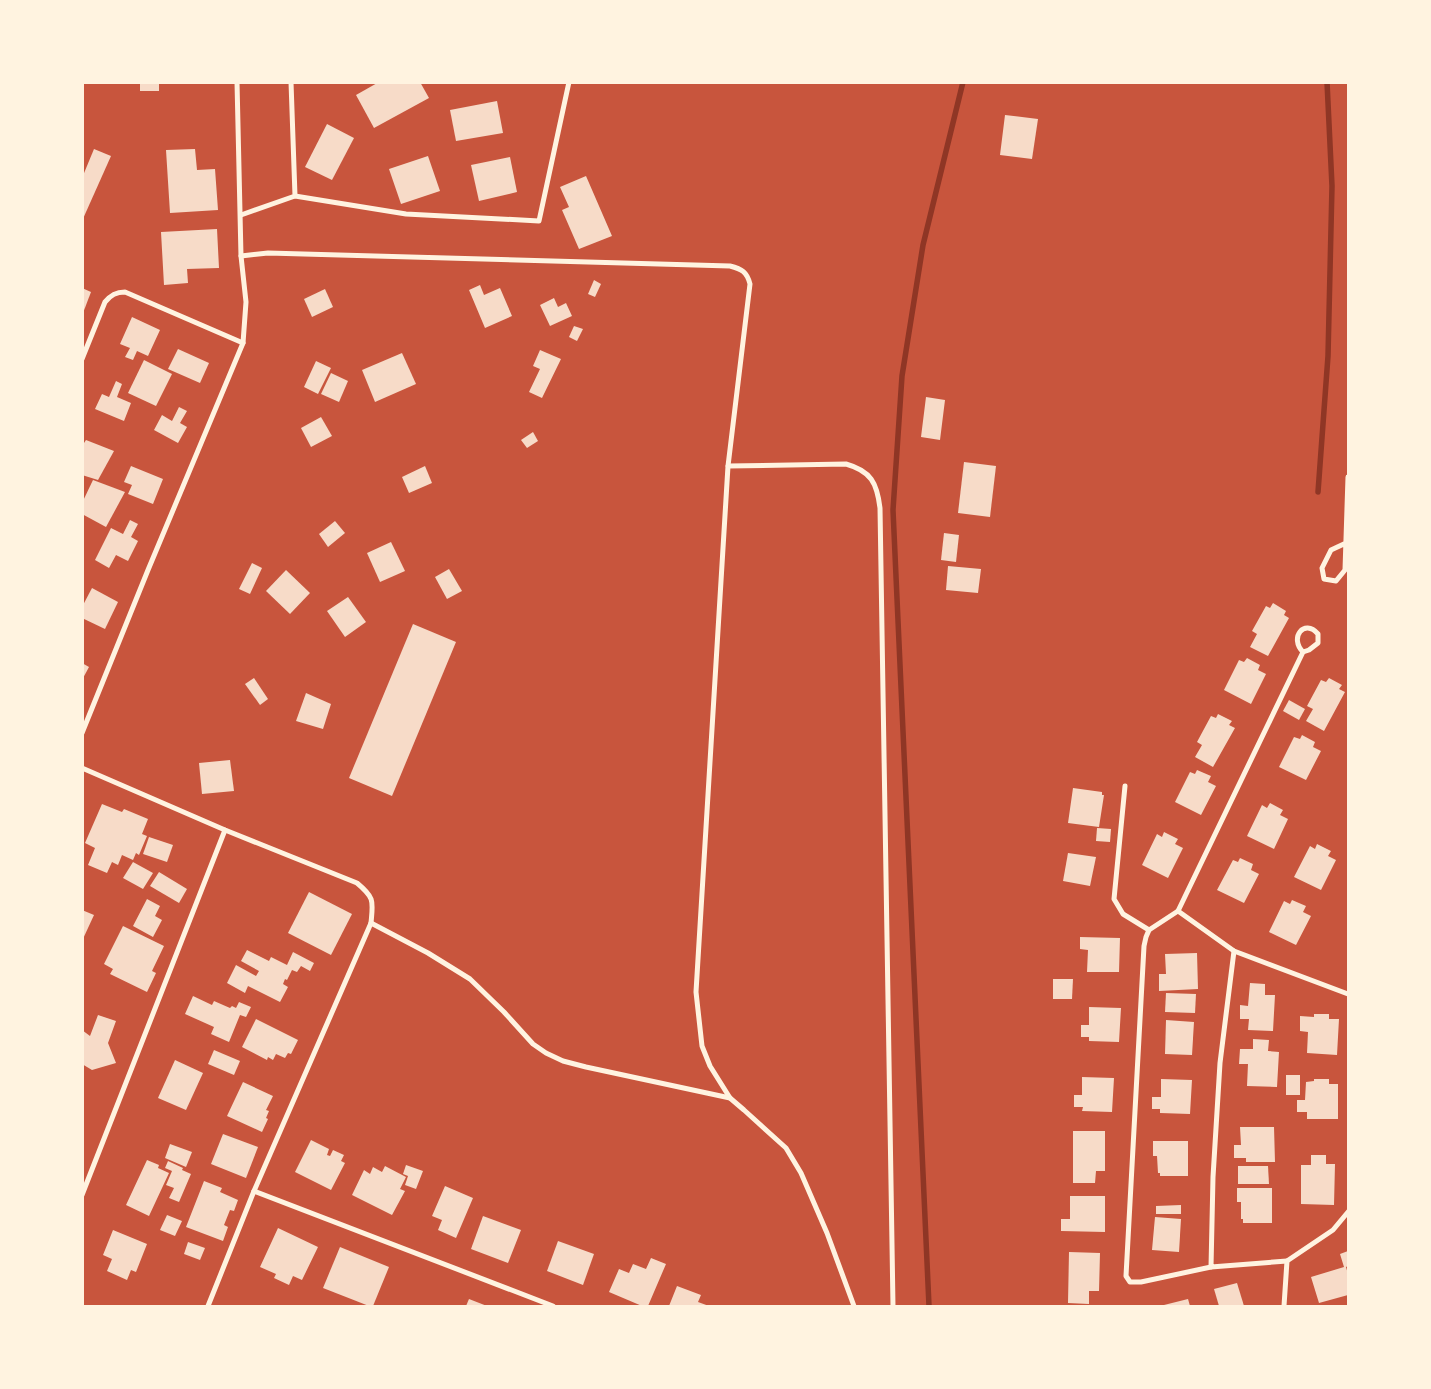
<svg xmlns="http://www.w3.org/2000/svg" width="1431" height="1389" font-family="Poppins,sans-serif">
	<rect width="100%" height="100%" fill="#c8553d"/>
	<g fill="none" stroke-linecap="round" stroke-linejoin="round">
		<!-- stream -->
		<g stroke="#8f3625" stroke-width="5.5">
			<polyline points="1318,492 1328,356 1332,186 1327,82"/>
			<polyline points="929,1306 893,510 902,376 923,245 963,82"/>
		</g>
	</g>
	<!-- building -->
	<g fill="#f7dbc8">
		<rect x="140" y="82" width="19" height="9"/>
		<polygon points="379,82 420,82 429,98 374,128 356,95"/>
		<polygon points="497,101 503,133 456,141 450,110"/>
		<polygon points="1005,115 1038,119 1032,159 1000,155"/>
		<polygon points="327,124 354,138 332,180 305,167"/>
		<polygon points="94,149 111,156 82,221 82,178"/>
		<polygon points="195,149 197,170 215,169 218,210 170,213 166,150"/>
		<polygon points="428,156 440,191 401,204 389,169"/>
		<polygon points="510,157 517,192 479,201 471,165"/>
		<polygon points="586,176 612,236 579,249 562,210 569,207 560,187"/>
		<polygon points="217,229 219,268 187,269 188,283 164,285 161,232"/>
		<polygon points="594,280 601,284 595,297 588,294"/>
		<polygon points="480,285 484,295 500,288 512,316 485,328 469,290"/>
		<polygon points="82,288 91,292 83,313 82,313"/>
		<polygon points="325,289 333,307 312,317 304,299"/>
		<polygon points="554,298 558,307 566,303 572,316 550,326 540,305"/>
		<polygon points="132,317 160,330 148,356 137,351 133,360 125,357 130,348 120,344"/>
		<polygon points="574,326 583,329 577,341 569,337"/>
		<polygon points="178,349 209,363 200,383 168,369"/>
		<polygon points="540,350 561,359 542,398 529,392 540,369 533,366"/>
		<polygon points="402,353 416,384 375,402 362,370"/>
		<polygon points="144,360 172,374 156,406 128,393"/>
		<polygon points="316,361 331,368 318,394 304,387"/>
		<polygon points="331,373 348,381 339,402 321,394"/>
		<polygon points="116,381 122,384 117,397 131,403 124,421 95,409 102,394 109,397"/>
		<polygon points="926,397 945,400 940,440 921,437"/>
		<polygon points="179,407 187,411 180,423 187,427 178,443 154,430 162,415 172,421"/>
		<polygon points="321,417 332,436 311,447 301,428"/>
		<polygon points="533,432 538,441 527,448 521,440"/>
		<polygon points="86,440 114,451 98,480 82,475 82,446"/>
		<polygon points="964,462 996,466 990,517 958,513"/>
		<polygon points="131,466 163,479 153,504 128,494 132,485 124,482"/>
		<polygon points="425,466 432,483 409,493 402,477"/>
		<polygon points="93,480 125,492 106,527 82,514 82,503"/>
		<polygon points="130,520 138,524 131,537 138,541 128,561 116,555 109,568 95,560 111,528 123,534"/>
		<polygon points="335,521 345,533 328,547 319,534"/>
		<polygon points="944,533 959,535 956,562 941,560"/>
		<polygon points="391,542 405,571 380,582 367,553"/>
		<polygon points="252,563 262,568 250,594 239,589"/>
		<polygon points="948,566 981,569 978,593 946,590"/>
		<polygon points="449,569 462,591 447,599 435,577"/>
		<polygon points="286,570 310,593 290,614 266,591"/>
		<polygon points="92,588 118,602 105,629 82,618 82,607"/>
		<polygon points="348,597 366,622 345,637 327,611"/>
		<polygon points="1273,603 1286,611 1284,615 1289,618 1268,656 1250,647 1257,634 1252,631 1266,606 1270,608"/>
		<polygon points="413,624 456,642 392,796 349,778"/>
		<polygon points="1247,658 1260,665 1258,670 1266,674 1251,704 1224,690 1239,660 1244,662"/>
		<polygon points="82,663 89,667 82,680"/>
		<polygon points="254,678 268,699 260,705 245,684"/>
		<polygon points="1329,678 1342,685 1339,689 1345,692 1324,731 1306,721 1313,709 1307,706 1321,680 1326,682"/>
		<polygon points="306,693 331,704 323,729 296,721"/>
		<polygon points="1289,700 1305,709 1299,720 1283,711"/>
		<polygon points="1218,714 1232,721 1229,725 1235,728 1213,767 1195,757 1202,745 1197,742 1211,716 1216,718"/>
		<polygon points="1302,735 1315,742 1313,747 1321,751 1306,780 1279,767 1294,737 1300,739"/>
		<polygon points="230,760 234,791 202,794 199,763"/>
		<polygon points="1197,770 1211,776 1208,782 1216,786 1201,815 1175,802 1190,772 1195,774"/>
		<polygon points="1073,788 1102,792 1102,795 1104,795 1099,827 1068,823"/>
		<polygon points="1270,803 1283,810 1280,815 1288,819 1274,849 1247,836 1262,805 1267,808"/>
		<polygon points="102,804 122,812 124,809 148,819 142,834 147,836 139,855 136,853 133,860 122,855 118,865 112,862 107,873 88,865 95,848 85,843"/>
		<polygon points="1097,828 1111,829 1110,842 1096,841"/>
		<polygon points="1164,832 1178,839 1175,844 1183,848 1168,878 1142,865 1157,834 1162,837"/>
		<polygon points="149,837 173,845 167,862 143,854"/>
		<polygon points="1317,844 1331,851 1328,856 1336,860 1321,890 1294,877 1310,846 1315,849"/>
		<polygon points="1068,853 1096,857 1090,886 1063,881"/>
		<polygon points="1240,858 1253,864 1251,870 1259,874 1244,903 1217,890 1233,860 1238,862"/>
		<polygon points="133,862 153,873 143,889 123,878"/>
		<polygon points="159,872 187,889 179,903 150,886"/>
		<polygon points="309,892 352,914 331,955 288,933"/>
		<polygon points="147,899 160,906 155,916 162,920 153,937 133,926"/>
		<polygon points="1292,900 1306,906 1303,912 1311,916 1296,945 1269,932 1284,901 1290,904"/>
		<polygon points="82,910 94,915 82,941"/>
		<polygon points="123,926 164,946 152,971 156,973 147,992 110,974 113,969 104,964"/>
		<polygon points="1080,937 1120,938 1119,972 1087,972 1088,950 1080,949"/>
		<polygon points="247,950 269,961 271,957 287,965 293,952 314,963 310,971 301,966 297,972 292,970 287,980 285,979 283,984 288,987 280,1002 248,986 245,993 227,983 236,965 256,976 259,971 241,961"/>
		<polygon points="1197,953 1198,989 1159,991 1159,974 1166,974 1165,954"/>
		<polygon points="1053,979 1073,979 1072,999 1053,999"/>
		<polygon points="1250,983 1265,984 1265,995 1275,995 1273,1031 1248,1030 1249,1019 1240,1019 1240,1005 1248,1006"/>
		<polygon points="1166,993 1196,994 1195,1013 1165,1012"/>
		<polygon points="193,996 212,1005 214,1001 230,1008 232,1006 236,1008 239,1002 251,1007 246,1017 240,1015 229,1042 211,1034 214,1027 185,1014"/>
		<polygon points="1089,1007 1121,1008 1119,1042 1089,1041 1089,1037 1081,1037 1081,1025 1089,1025"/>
		<polygon points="1314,1014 1329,1014 1329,1019 1339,1019 1337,1055 1307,1053 1308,1032 1300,1031 1300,1016 1314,1017"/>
		<polygon points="98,1015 116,1021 108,1043 116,1063 92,1070 82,1064 82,1030 90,1036"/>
		<polygon points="256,1019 298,1040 291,1054 288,1053 285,1058 276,1054 273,1060 268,1057 267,1060 242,1047"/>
		<polygon points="1166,1020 1194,1022 1192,1055 1165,1054"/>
		<polygon points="1253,1039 1269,1040 1268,1051 1279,1052 1277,1087 1247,1086 1248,1064 1239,1064 1240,1049 1253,1049"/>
		<polygon points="214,1050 240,1061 234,1075 208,1064"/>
		<polygon points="175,1060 203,1073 186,1110 158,1098"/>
		<rect x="1286" y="1075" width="14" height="20"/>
		<polygon points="1082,1077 1114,1078 1112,1112 1082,1111 1083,1107 1074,1107 1074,1095 1082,1095"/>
		<polygon points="1161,1079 1192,1080 1190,1114 1160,1113 1160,1109 1152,1109 1152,1097 1161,1097"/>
		<polygon points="1314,1079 1329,1079 1329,1084 1338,1084 1338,1119 1307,1119 1307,1112 1297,1112 1297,1100 1305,1100 1306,1082 1314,1081"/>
		<polygon points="243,1082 273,1096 266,1110 269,1111 266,1118 268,1119 262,1132 227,1116"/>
		<polygon points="1240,1127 1274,1127 1275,1162 1246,1162 1246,1158 1234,1158 1234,1145 1241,1145"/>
		<polygon points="1073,1131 1105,1131 1105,1171 1096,1171 1095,1183 1073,1183"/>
		<polygon points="223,1134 258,1147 246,1178 211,1164"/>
		<polygon points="311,1140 329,1149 327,1155 330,1156 333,1150 344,1155 341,1161 345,1163 331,1190 295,1172"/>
		<polygon points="1153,1141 1188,1141 1188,1176 1160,1176 1160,1173 1158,1173 1157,1156 1153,1156"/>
		<polygon points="170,1144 192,1152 186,1167 165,1158"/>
		<polygon points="1311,1155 1326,1155 1326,1164 1335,1164 1334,1205 1301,1204 1301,1165 1311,1165"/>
		<polygon points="147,1160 159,1165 158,1168 169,1173 149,1216 126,1205"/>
		<polygon points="168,1161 183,1168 182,1170 191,1174 179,1202 169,1198 174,1188 166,1185 172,1171 165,1168"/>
		<polygon points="406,1165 423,1171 416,1189 405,1185 408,1176 403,1174"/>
		<polygon points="385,1166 406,1177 400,1189 405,1191 392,1215 352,1195 364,1170 370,1174 373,1167 382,1172"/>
		<polygon points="1238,1166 1268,1166 1269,1184 1238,1184"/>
		<polygon points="204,1181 222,1188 220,1192 238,1200 234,1211 230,1210 224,1225 228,1227 223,1241 186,1227"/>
		<polygon points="445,1186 473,1198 456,1238 438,1230 442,1220 432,1216"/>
		<polygon points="1237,1188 1272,1188 1272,1223 1243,1223 1243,1219 1241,1219 1241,1202 1237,1202"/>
		<polygon points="1070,1196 1105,1196 1105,1232 1061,1231 1061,1219 1070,1219"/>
		<polygon points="1181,1205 1181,1214 1156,1214 1156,1206"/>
		<polygon points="167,1215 182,1221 175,1236 160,1230"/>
		<polygon points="483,1216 521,1230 508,1263 471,1249"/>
		<polygon points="1155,1217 1181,1219 1179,1252 1152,1250"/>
		<polygon points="278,1228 318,1247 302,1280 293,1276 289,1285 274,1278 276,1274 260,1267"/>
		<polygon points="113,1230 147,1244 136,1272 131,1270 127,1280 107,1271 112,1259 103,1255"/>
		<polygon points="558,1241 594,1254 583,1285 547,1271"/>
		<polygon points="188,1242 205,1248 200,1260 184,1254"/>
		<polygon points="340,1247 389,1267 373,1306 369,1306 323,1288"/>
		<polygon points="1348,1251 1348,1266 1346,1267 1348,1274 1348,1295 1319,1303 1311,1277 1344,1267 1340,1254"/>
		<polygon points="1069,1252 1100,1253 1099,1291 1089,1291 1089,1304 1068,1303"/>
		<polygon points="651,1258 666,1264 648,1306 642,1306 609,1292 619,1269 629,1273 633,1264 646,1269"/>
		<polygon points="1237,1283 1244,1306 1219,1306 1214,1289"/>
		<polygon points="677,1286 701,1295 698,1302 709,1306 669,1306"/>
		<polygon points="469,1299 487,1306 466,1306"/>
		<polygon points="1188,1299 1190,1306 1160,1306"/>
	</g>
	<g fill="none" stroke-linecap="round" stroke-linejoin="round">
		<!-- minor -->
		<g stroke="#fff3e0" stroke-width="5">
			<polyline points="295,196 406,214 539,221 569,82"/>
			<polyline points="241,215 295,196 291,82"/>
			<path d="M241 256 268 253 730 266C742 269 747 272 750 284L728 466 696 992 702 1046 710 1066 730 1098"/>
			<path d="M82 359 105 302C111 295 116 292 125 292L243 343"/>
			<path d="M728 466 846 464C871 471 877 483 880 508L893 1306"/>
			<polyline points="1346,543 1331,550 1322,568 1324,579 1336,581 1345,570 1348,477"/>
			<path d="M1303 652C1289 638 1304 618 1318 634V643L1309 650 1303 652 1178 911 1234 951 1348 994"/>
			<polyline points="82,733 148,570 243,343 246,302 241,256 237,82"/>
			<path d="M82 768 225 830 357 883C375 898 373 901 371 923L254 1191 208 1306"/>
			<polyline points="1125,786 1114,899 1123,914 1149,930"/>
			<polyline points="1178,911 1149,930 1146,937 1144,946 1126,1276 1130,1282 1141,1282 1211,1267"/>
			<polyline points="371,923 428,953 470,979 504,1012 533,1044 546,1053 563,1061 586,1067 730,1098 744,1110 786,1148 801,1173 827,1233 854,1306"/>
			<polyline points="1234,951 1220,1063 1213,1177 1211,1267 1287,1261"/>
			<polyline points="254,1191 553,1306"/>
			<polyline points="82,1195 225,830"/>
			<polyline points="1284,1306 1287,1261 1333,1230 1348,1212"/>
		</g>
	</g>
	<!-- border -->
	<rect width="1431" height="1389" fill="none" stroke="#fff3e0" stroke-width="168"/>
</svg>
